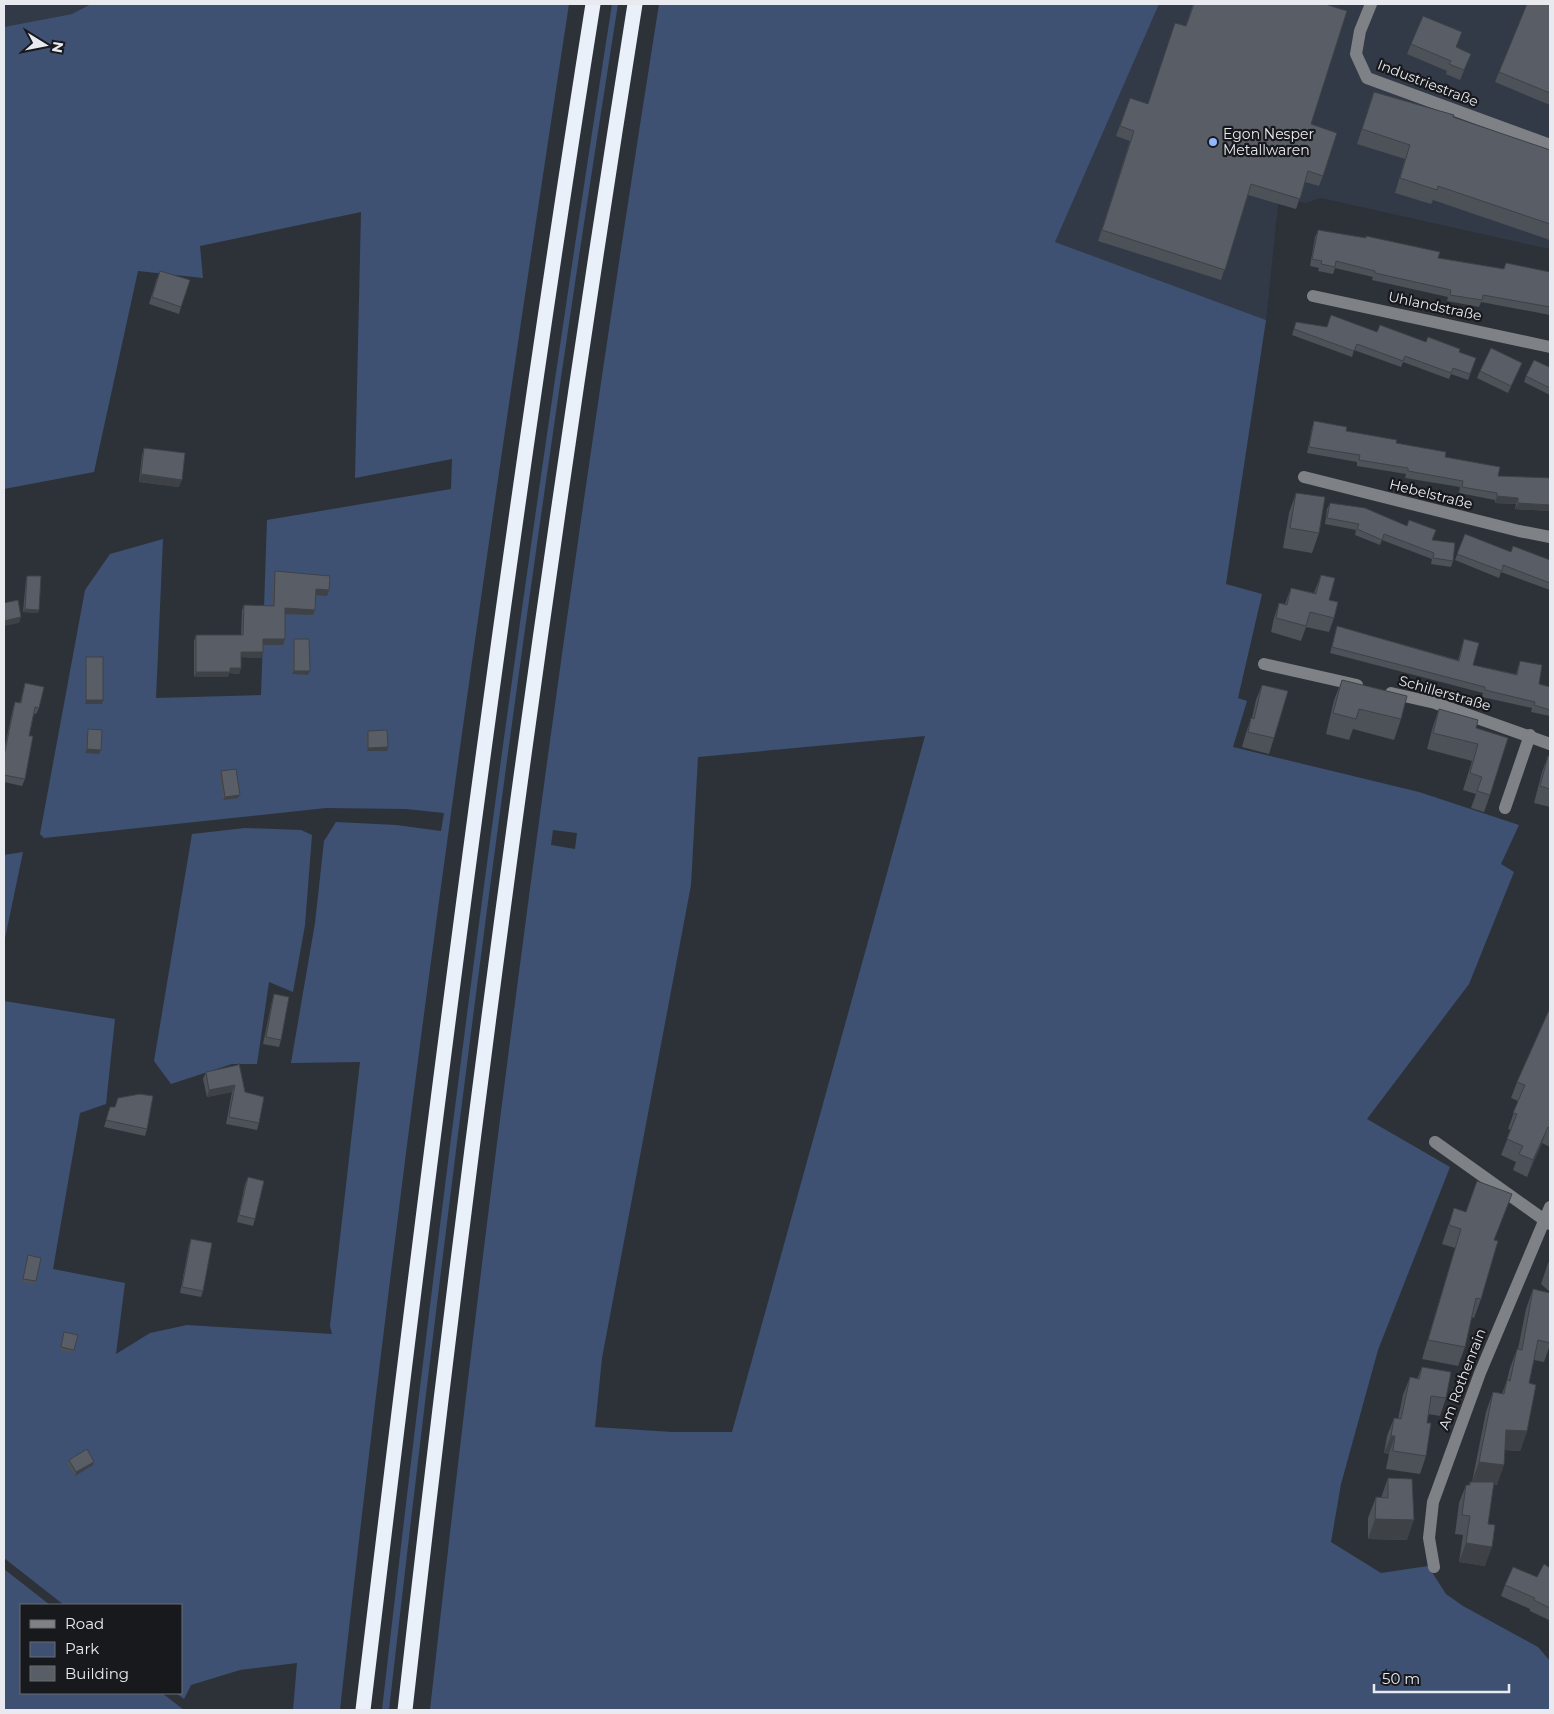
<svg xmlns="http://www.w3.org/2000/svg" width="1554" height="1714" font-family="Montserrat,sans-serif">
	<rect width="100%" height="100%" fill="#2d3239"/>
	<!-- built -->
	<g fill="#333a47">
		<polygon points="4,4 91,4 72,14 4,27"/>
		<polygon points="1159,4 1550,4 1550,249 1321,198 1305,203 1279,196 1266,320 1055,242"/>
	</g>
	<!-- green -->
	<g fill="#3e5173" fill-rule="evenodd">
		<path d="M91 4H569C482 571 402 1140 340 1710H293L297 1663 240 1670 191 1685 184 1699 176 1693H181V1605H64L4 1558V1001L115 1019 106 1104 80 1113 53 1269 125 1283 116 1354 150 1333 187 1325 332 1334 330 1326 360 1062 291 1063 315 923 324 841 336 822 396 825 441 831 444 813 406 809 326 808 44 838 40 834 85 590 110 554 163 539 156 698 261 695 267 520 451 489 452 459 355 478 361 212 200 246 203 278 138 271 94 472 4 489V27L72 14Z"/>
		<path d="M612 4H618C528 571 454 1140 389 1710H382C447 1140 523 571 612 4Z"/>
		<path d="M659 4H1159L1055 242 1266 320 1226 584 1262 594 1238 698 1247 701 1233 747 1419 792 1519 825 1501 864 1514 872 1469 984 1367 1119 1450 1167 1378 1350 1341 1484 1331 1542 1381 1573 1428 1566 1446 1594 1463 1606 1538 1647 1550 1661V1710H430C493 1140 569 571 659 4ZM925 736 732 1432H672L595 1427 602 1358 691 885 698 757ZM553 830 577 833 575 849 551 845Z"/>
		<polygon points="245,828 301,830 312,835 305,925 293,992 269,982 257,1064 232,1064 171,1084 154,1061 192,834"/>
		<polygon points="23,852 4,943 4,855"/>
		<polygon points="4,1569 50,1605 21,1605 21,1693 162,1693 184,1710 4,1710"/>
	</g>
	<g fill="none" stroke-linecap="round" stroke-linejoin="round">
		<!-- minor -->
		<g stroke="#7e8185" stroke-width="12">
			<polyline points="1371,4 1360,31 1356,54 1367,78 1550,145"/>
			<polyline points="1313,296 1550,347"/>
			<polyline points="1304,477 1519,531 1550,537"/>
			<polyline points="1264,664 1357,685"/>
			<polyline points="1391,693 1435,703 1550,744"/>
			<polyline points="1505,808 1530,735"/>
			<polyline points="1435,1142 1550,1224"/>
			<polyline points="1434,1567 1429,1538 1433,1502 1480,1373 1550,1207"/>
		</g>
		<!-- highway -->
		<g stroke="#eaf0f9" stroke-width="15">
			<path d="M363 1710C431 1140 503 571 593 4"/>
			<path d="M405 1710C469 1140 545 571 635 4"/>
		</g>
	</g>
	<!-- wall -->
	<g fill="#4d5158">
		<polygon points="1193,4 1325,4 1311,124 1323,176 1319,186 1305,182 1296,209 1248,195 1221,280 1098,241 1130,141 1116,136 1130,98 1148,104 1175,23 1186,26"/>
		<polygon points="1550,4 1550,105 1495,82 1499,72"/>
		<polygon points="1411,44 1456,47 1471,54 1460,80 1446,74 1447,71 1407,54"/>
		<polygon points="1374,92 1550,150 1550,240 1433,200 1431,204 1395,193 1405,159 1357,144"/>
		<polygon points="1318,230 1438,258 1504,269 1506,263 1550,272 1550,315 1481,302 1479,307 1447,301 1448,297 1372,280 1373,277 1335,268 1333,274 1318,271 1319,268 1310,266 1315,237"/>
		<polygon points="157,278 181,307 179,314 149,304"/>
		<polygon points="1296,322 1327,327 1377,332 1426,342 1459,352 1476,358 1468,380 1451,374 1449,379 1403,362 1401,367 1354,350 1352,357 1292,335"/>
		<polygon points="1550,366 1550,395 1524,382 1526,376 1549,367"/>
		<polygon points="1519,370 1508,393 1477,378 1480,371"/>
		<polygon points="1314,421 1346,431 1396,443 1445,457 1498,476 1550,478 1550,511 1515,509 1516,504 1495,503 1495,500 1459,493 1460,487 1405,478 1406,474 1357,466 1357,462 1307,453 1312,428"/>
		<polygon points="144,448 179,487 139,482 142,455"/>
		<polygon points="1296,493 1319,533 1312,553 1283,548 1289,513"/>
		<polygon points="1330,503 1432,540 1453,561 1451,567 1431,564 1432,559 1382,540 1380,545 1355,535 1356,530 1325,524 1327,509"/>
		<polygon points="1465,534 1511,552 1550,560 1550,590 1501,572 1499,578 1455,560"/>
		<polygon points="275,571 329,590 327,596 316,595 313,615 285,614 285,639 283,645 263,645 263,652 261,658 241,657 241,668 239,674 229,673 228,677 194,677 194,641 196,635 241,635 242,610 244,605 272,606 273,576"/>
		<polygon points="1321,575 1334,618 1329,632 1306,627 1301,641 1271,632 1274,618 1279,603 1285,604 1291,588 1314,593"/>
		<polygon points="27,576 39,610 38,613 23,612 26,579"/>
		<polygon points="1337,626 1458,660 1464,639 1473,665 1516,674 1520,661 1539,684 1550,687 1550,716 1531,712 1532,708 1482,697 1483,693 1330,653"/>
		<polygon points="294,639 308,675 292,674 293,642"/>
		<polygon points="86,657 102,704 85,704 85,661"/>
		<polygon points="1342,680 1401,719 1394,740 1353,729 1349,740 1326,734 1334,700"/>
		<polygon points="25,683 39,708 36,714 34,714 29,736 25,779 22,786 4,782 4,751 13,708 15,702 20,703"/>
		<polygon points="1262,685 1274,738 1269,754 1242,747 1246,733 1251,718 1252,718 1256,700"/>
		<polygon points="1439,709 1476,728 1490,795 1484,812 1471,808 1476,794 1463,790 1472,761 1427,749 1433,726"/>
		<polygon points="88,729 99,754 85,753 87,732"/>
		<polygon points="368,731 388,747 387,751 367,751 366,735"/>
		<polygon points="1548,756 1550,756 1550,807 1534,803 1542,772"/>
		<polygon points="221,771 238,798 223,800 220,775"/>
		<polygon points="274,994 281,1040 279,1047 263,1044 272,1001"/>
		<polygon points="1550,1008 1550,1147 1542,1143 1527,1177 1513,1170 1516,1162 1501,1155 1511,1130 1508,1129 1518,1101 1511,1098 1517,1082"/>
		<polygon points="206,1072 245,1092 259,1123 257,1130 226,1124 232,1092 207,1097 203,1079"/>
		<polygon points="118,1098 147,1129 145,1136 104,1127 110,1107 115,1107"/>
		<polygon points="248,1177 255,1219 253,1226 237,1222 245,1184"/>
		<polygon points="1454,1208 1495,1240 1481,1299 1474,1318 1471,1317 1465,1347 1458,1366 1422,1359 1455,1248 1442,1244"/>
		<polygon points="191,1239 203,1291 201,1297 180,1293 189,1245"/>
		<polygon points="28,1255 36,1281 35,1285 22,1282"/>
		<polygon points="1550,1261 1550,1292 1541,1284 1548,1263"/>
		<polygon points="1533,1289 1550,1293 1550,1345 1544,1362 1534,1360 1529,1383 1527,1431 1520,1451 1505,1450 1497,1485 1493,1484 1488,1524 1485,1566 1459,1562 1463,1535 1455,1534 1459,1503 1466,1485 1469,1485 1470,1482 1472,1482 1486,1412 1493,1392 1502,1394 1507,1380 1510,1368 1517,1349 1518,1349 1526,1309"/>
		<polygon points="64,1332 74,1350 73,1353 60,1351"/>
		<polygon points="1422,1367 1446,1398 1440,1416 1428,1414 1427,1423 1426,1456 1420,1474 1386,1469 1389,1454 1384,1453 1387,1436 1394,1418 1398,1419 1403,1395 1410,1377 1417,1379"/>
		<polygon points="69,1460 94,1462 93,1465 75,1476 67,1464"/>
		<polygon points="1388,1478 1407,1540 1368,1539 1368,1518 1376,1497 1381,1498"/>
		<polygon points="1550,1568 1550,1617 1549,1620 1530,1611 1530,1609 1501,1596 1505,1585 1537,1577"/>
	</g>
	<!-- shaded-wall -->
	<g fill="#3e4247">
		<polygon points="141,474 182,480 179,487 139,482"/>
		<polygon points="1497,496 1518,498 1516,504 1495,503"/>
		<polygon points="1518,503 1550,505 1550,511 1515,509"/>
		<polygon points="316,589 329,590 327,596 314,595"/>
		<polygon points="285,608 315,610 313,615 283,614"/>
		<polygon points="25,609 39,610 38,613 23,612"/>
		<polygon points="21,617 19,623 4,626 4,621"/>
		<polygon points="263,639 285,639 283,645 261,645"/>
		<polygon points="241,652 263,652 261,658 239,657"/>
		<polygon points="230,668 241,668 239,674 229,673 228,677 194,677 196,672"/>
		<polygon points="294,671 310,671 308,675 292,674"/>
		<polygon points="86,700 103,700 102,704 85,704"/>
		<polygon points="388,747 387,751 367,751 368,748"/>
		<polygon points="87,749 101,750 99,754 85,753"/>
		<polygon points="240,795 238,798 223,800 225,797"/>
		<polygon points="235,1085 232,1092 207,1097 209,1090"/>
		<polygon points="1548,1127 1542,1143 1527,1177 1533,1160"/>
		<polygon points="1506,1430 1527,1431 1520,1451 1499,1449"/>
		<polygon points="1391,1436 1395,1436 1389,1454 1384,1453"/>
		<polygon points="94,1462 93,1465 75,1476 76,1472"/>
		<polygon points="1479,1462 1504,1465 1497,1485 1472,1482"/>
		<polygon points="1375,1519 1414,1520 1407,1540 1368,1539"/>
		<polygon points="1466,1543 1492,1547 1485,1566 1459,1562"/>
	</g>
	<!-- building -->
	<g fill="#595e66" stroke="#3e4247">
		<polygon points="1194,4 1325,4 1347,11 1311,124 1337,133 1323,176 1308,171 1300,199 1251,184 1225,270 1102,230 1134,131 1120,126 1130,98 1148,104 1175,23 1186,26"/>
		<polygon points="1527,4 1550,4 1550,93 1499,72"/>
		<polygon points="1423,16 1462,32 1456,47 1471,54 1464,70 1449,64 1451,61 1411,44"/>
		<polygon points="1374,92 1454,115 1453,117 1550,150 1550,224 1438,186 1437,190 1400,178 1410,145 1362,129"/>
		<polygon points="1318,230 1366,238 1366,236 1440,252 1438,258 1504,269 1506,263 1550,272 1550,307 1483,295 1482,300 1450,295 1451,290 1375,273 1375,271 1336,261 1335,267 1321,264 1322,261 1312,259"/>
		<polygon points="160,271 190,280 181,307 152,297"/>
		<polygon points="1331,315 1377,332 1380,325 1426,342 1428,337 1460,349 1459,352 1476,358 1470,374 1453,368 1451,373 1405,356 1403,361 1357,344 1354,351 1294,329 1296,322 1327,327"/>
		<polygon points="1491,348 1522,363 1511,386 1480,371"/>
		<polygon points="1534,360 1549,367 1550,366 1550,388 1526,376"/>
		<polygon points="1314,421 1347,427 1346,431 1397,440 1396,443 1446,452 1445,457 1500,467 1498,476 1550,478 1550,505 1518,503 1518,498 1497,496 1497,493 1462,487 1463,481 1408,471 1408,468 1359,460 1360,455 1309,447"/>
		<polygon points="144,448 185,453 182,480 141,474"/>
		<polygon points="1296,493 1325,497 1319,533 1290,528"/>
		<polygon points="1330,503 1365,508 1407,526 1409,520 1436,530 1432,540 1455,543 1453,561 1433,558 1434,553 1384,534 1382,540 1357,529 1359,524 1327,518"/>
		<polygon points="1465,534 1511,552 1513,546 1550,560 1550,583 1503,565 1502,571 1457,554"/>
		<polygon points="275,571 330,576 329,590 316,589 315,610 285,608 285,639 263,639 263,652 241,652 241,668 230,668 230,672 196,672 196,635 243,635 244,605 274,606"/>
		<polygon points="1321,575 1335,578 1329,600 1338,602 1334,618 1310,612 1306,626 1276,618 1279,603 1287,605 1291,588 1316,594"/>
		<polygon points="27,576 41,576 39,610 25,609"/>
		<polygon points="18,600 21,617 4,621 4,603"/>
		<polygon points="1337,626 1459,661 1464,639 1479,643 1473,665 1517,675 1520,661 1542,665 1539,684 1550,687 1550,710 1534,705 1535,702 1485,690 1485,687 1332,647"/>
		<polygon points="294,639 309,639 310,671 294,671"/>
		<rect x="86" y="657" width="17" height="43"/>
		<polygon points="1342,680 1407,696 1401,719 1359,709 1356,719 1333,713"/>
		<polygon points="25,683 44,687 39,708 35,707 29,736 33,736 25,779 4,775 4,756 15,702 21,703"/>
		<polygon points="1262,685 1288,691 1274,738 1248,732 1251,718 1254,719"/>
		<polygon points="1439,709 1478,720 1476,728 1508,738 1490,795 1477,791 1482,777 1470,773 1478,744 1433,733"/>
		<polygon points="88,729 102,730 101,750 87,749"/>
		<polygon points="387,730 388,747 368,748 368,731"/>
		<polygon points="1548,756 1550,756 1550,789 1540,786"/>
		<polygon points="236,769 240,795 225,797 221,771"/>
		<polygon points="274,994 289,997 281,1040 266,1037"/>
		<polygon points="1550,1008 1550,1128 1548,1127 1533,1160 1519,1154 1523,1146 1507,1139 1517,1114 1513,1113 1525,1085 1517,1082"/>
		<polygon points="239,1063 245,1092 264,1097 259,1123 229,1117 235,1085 209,1090 206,1072 238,1065"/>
		<polygon points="140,1094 153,1096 147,1129 106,1120 110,1107 115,1107 118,1098"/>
		<polygon points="248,1177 264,1181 255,1219 239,1215"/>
		<polygon points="1477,1181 1512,1194 1494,1240 1498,1241 1481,1299 1476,1298 1465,1347 1428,1340 1461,1229 1449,1225 1454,1208 1466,1212"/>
		<polygon points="191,1239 212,1243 203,1291 182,1287"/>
		<polygon points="28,1255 41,1258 36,1281 23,1279"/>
		<polygon points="1533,1289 1550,1293 1550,1343 1538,1340 1529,1383 1536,1385 1527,1431 1506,1430 1504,1465 1479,1462 1493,1392 1504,1394 1507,1380 1510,1381 1517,1349 1522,1350"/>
		<polygon points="64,1332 78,1335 74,1350 61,1347"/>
		<polygon points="1422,1367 1451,1372 1446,1398 1431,1396 1427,1423 1431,1423 1426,1456 1393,1451 1395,1436 1391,1436 1394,1418 1401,1419 1410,1377 1419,1379"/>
		<polygon points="87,1449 94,1462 76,1472 69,1460"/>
		<polygon points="1388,1478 1412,1479 1414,1520 1375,1519 1376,1497 1388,1498"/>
		<polygon points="1470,1482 1494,1482 1488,1524 1495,1525 1492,1547 1466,1543 1470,1516 1462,1515 1466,1485 1470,1485"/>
		<polygon points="1544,1564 1550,1568 1550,1608 1534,1600 1535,1598 1505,1585 1513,1567 1537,1577"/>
	</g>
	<!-- markers -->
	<circle fill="#91b8fd" stroke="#17191d" stroke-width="2" cx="1213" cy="142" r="5"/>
	<g text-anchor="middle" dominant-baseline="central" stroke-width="4.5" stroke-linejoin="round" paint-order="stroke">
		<!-- street labels -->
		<g font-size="14" fill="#e8eaef" stroke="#17191d">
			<text transform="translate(1428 83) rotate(21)">Industriestraße</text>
			<text transform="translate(1435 306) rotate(12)">Uhlandstraße</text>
			<text transform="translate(1431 494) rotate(14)">Hebelstraße</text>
			<text transform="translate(1445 693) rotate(16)">Schillerstraße</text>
			<text transform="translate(1462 1379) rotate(-69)">Am Rothenrain</text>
		</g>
		<!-- poi labels -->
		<g font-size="14" fill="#e8eaef" stroke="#17191d" text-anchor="start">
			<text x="1223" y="134">Egon Nesper<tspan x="1223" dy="16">Metallwaren</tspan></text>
		</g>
	</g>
	<!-- border -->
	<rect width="1554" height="1714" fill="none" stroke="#e8eaef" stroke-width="10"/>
	<!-- legend -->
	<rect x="20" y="1604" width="162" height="90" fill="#17191d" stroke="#6b6d71"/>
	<rect x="30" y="1620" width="25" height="8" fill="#7e8185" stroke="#6b6d71"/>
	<text x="65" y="1629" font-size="15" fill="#e8eaef">Road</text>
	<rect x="30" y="1642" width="25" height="15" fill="#3e5173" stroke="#6b6d71"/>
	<text x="65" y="1654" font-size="15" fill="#e8eaef">Park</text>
	<rect x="30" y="1666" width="25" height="15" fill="#595e66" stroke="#6b6d71"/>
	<text x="65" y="1679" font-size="15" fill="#e8eaef">Building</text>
	<!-- north arrow -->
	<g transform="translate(45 45) rotate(100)" stroke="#17191d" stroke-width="4" paint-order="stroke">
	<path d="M0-4L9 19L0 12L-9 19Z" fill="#e8eaef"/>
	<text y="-8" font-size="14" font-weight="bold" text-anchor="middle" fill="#e8eaef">N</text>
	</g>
	<!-- scale -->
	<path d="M1374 1684v8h135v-8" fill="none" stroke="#e8eaef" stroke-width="2.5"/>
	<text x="1382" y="1684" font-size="15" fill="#e8eaef" stroke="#17191d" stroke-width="4" paint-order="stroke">50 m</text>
</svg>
